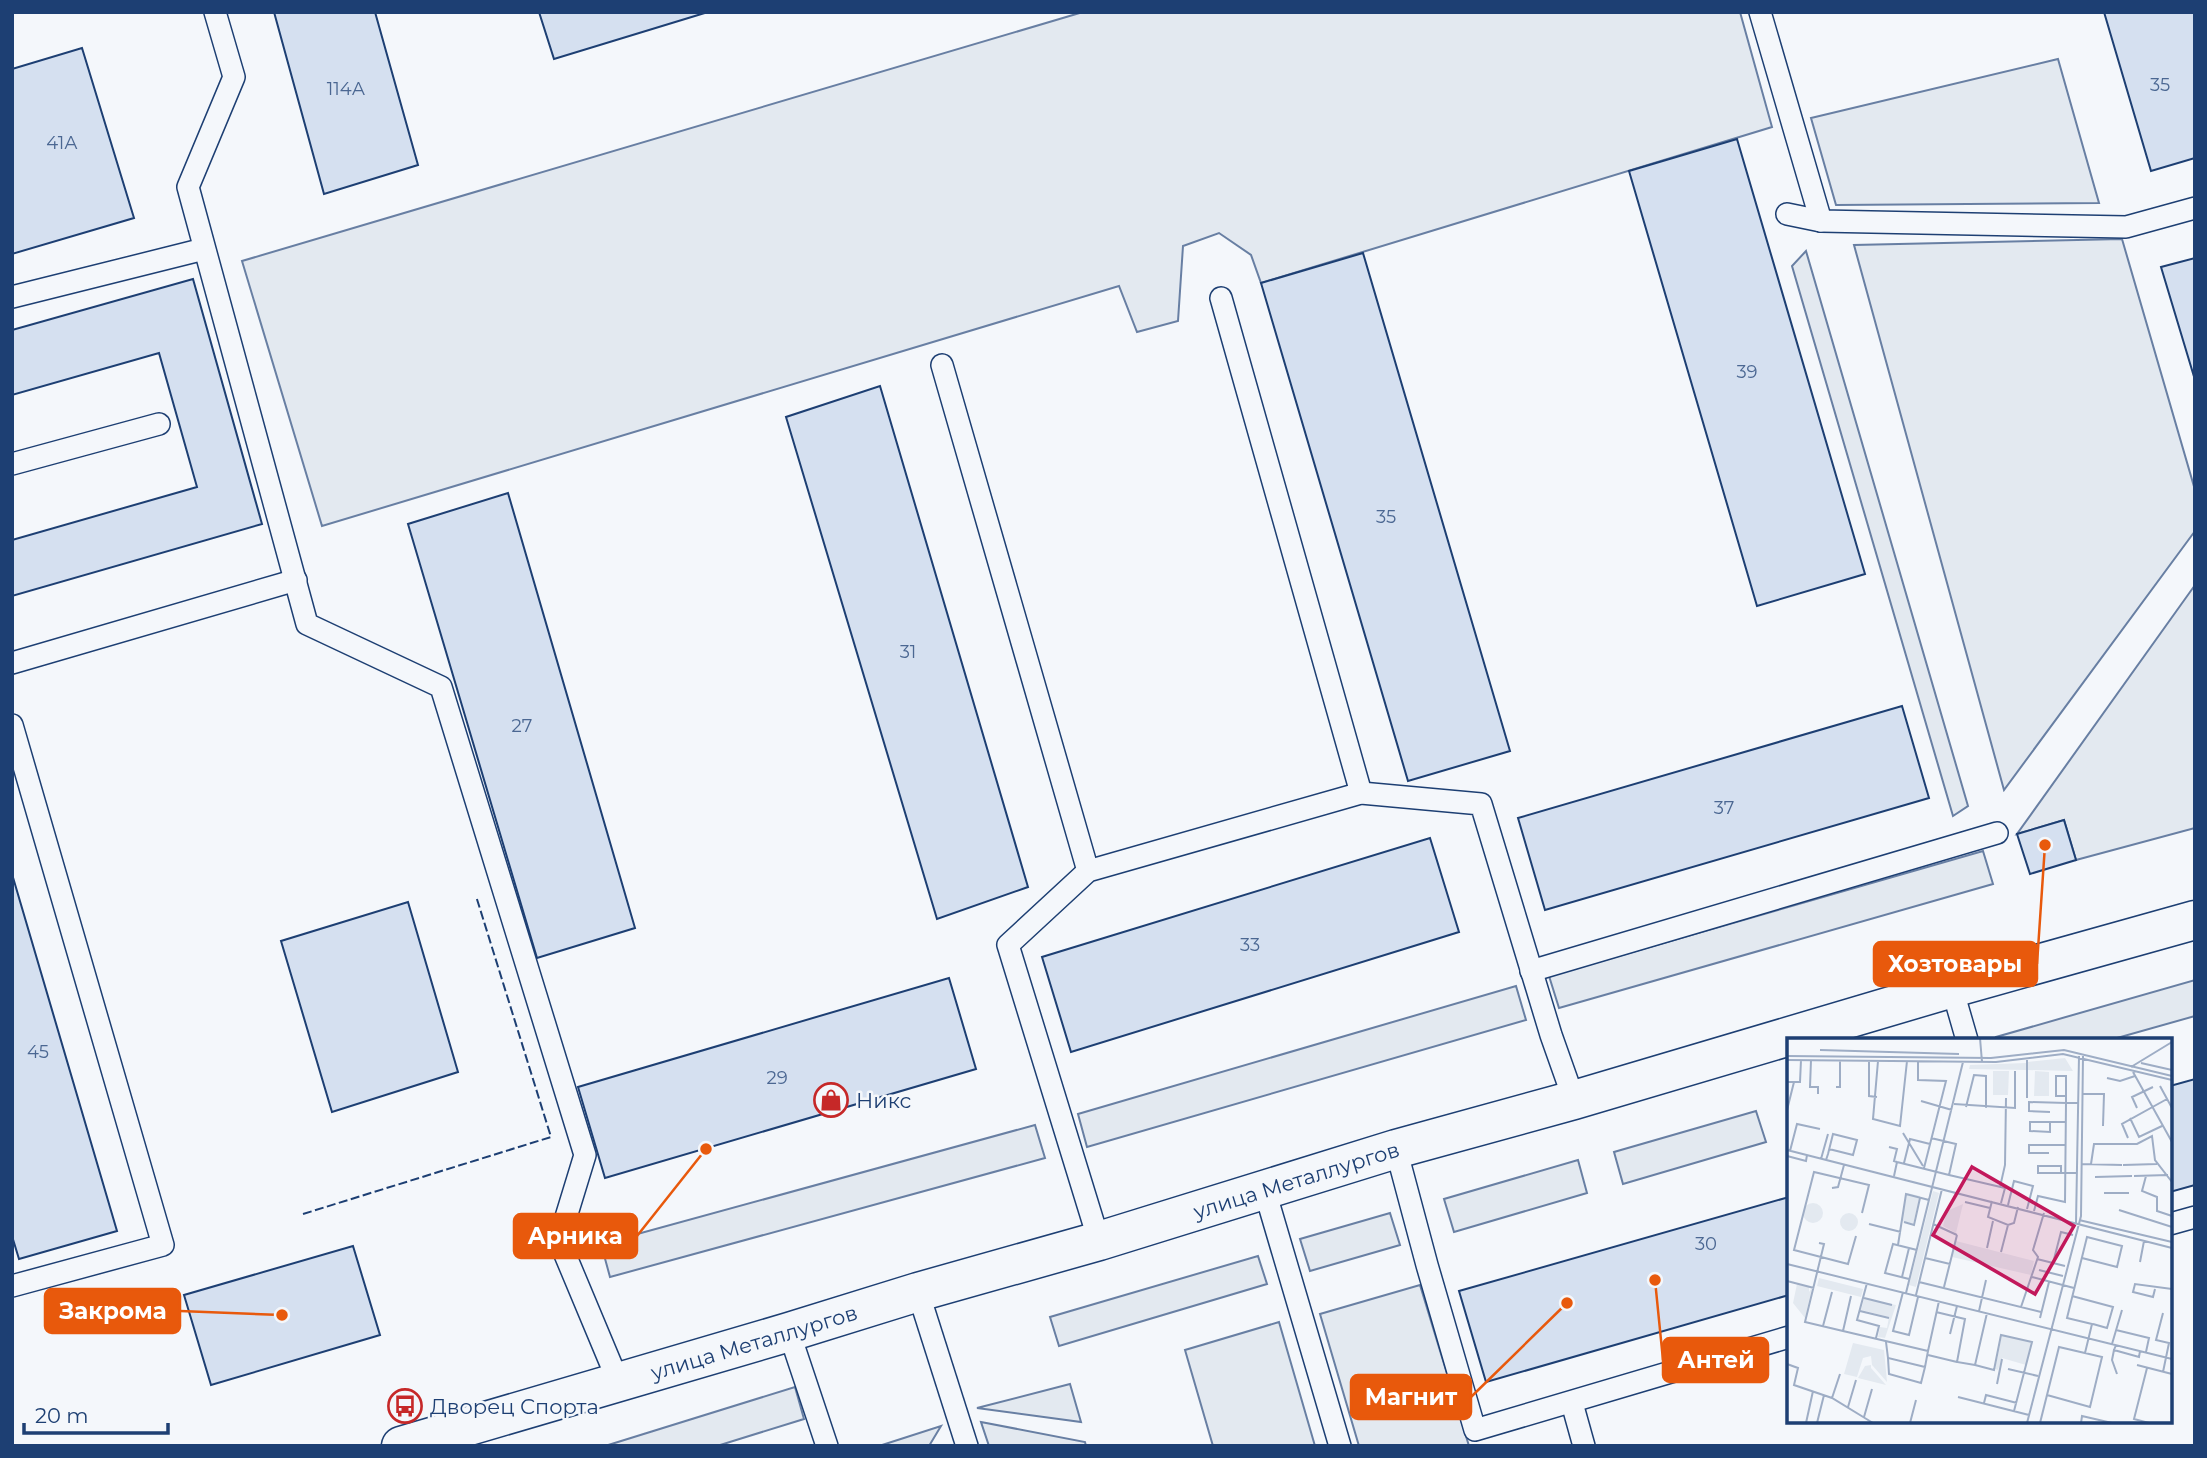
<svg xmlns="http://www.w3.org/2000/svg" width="2207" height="1458" font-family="Montserrat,sans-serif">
	<rect width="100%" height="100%" fill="#f4f7fb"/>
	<!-- green -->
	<g fill="#e3e9f0" stroke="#687fa3" stroke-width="2">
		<polygon points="1083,12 1740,12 1772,127 1261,283 1251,255 1219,233 1183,246 1178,321 1137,332 1119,286 322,526 242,261"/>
		<polygon points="2058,59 2099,203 1836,205 1811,118"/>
		<polygon points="2122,239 2195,490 2195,531 2004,790 1854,245"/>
		<polygon points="1806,251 1968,806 1953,816 1792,266"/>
		<polygon points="2195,585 2195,828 2076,860 2064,820 2017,834"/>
		<polygon points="1983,851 1993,884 1559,1008 1549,976"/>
		<polygon points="2195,980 2195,1016 2110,1040 1997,1040 1996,1037"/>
		<polygon points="1516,986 1526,1020 1087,1147 1078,1114"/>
		<polygon points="1756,1111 1766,1142 1623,1184 1614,1152"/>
		<polygon points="1035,1125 1045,1158 610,1277 601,1244"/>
		<polygon points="1578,1160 1587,1193 1454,1232 1444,1199"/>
		<polygon points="1390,1213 1400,1245 1310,1271 1300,1239"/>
		<polygon points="1258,1256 1267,1284 1059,1346 1050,1317"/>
		<polygon points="1420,1285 1469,1446 1359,1446 1320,1314"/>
		<polygon points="1279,1322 1315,1446 1213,1446 1185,1350"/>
		<polygon points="1070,1384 1081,1422 977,1408"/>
		<polygon points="795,1387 804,1419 717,1446 605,1446"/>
		<polygon points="981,1422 1085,1442 1086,1446 989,1446"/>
		<polygon points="941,1426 929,1446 879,1446"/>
	</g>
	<!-- building -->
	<g fill="#d5e0f0" stroke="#1d3f73" stroke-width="2">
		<polygon points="274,12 375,12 418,165 324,194"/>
		<polygon points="539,12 708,12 554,59"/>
		<polygon points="2104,12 2195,12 2195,158 2151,171"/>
		<polygon points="82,48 134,218 12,254 12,69"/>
		<polygon points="1737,139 1865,574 1757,606 1629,171"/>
		<polygon points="1363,253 1510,751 1408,781 1261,283"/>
		<polygon points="2195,258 2195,380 2161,267"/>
		<polygon points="193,279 262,524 12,596 12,540 197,487 159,353 12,395 12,330"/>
		<polygon points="880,386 1028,887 937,919 786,417"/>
		<polygon points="508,493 635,928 537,958 408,524"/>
		<polygon points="1902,706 1929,798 1545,910 1518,818"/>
		<polygon points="2064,820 2076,860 2030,874 2017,834"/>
		<polygon points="1430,838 1459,932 1071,1052 1042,957"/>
		<polygon points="12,874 117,1231 19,1259 12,1236"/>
		<polygon points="408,902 458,1072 332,1112 281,941"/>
		<polygon points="949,978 976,1069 605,1178 578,1087"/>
		<polygon points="2195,1079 2195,1185 2170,1192 2170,1086"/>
		<polygon points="1789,1197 1789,1295 1486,1382 1459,1291"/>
		<polygon points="353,1246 380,1335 211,1385 184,1295"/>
	</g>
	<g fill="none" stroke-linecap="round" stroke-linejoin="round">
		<!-- lane casing -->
		<g stroke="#1d3f73" stroke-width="24">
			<g id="lane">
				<polyline points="215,12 234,77 188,187 307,624 441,687 585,1155 559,1240 618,1381"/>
				<polyline points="1760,12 1821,221"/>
				<polyline points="1787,214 1821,221 2126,227 2195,208"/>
				<polyline points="12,297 204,249"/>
				<polyline points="1221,298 1361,793"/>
				<polyline points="942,365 1088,871"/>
				<polyline points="12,464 159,424"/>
				<polyline points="12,663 296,580"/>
				<polyline points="12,725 163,1245 12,1286"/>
				<polyline points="1531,971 1997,833"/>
				<polyline points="1952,988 1967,1040"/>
				<polyline points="1396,1149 1427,1265 1475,1430 1789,1337"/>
				<polyline points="1264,1188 1340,1446"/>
				<polyline points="2170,1224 2195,1217"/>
				<polyline points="1099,1241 1008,945 1088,871 1361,793 1481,804 1551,1035 1574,1100"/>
				<polyline points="918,1292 967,1446"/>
				<polyline points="789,1332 827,1446"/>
				<polyline points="1572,1403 1584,1446"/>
			</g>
		</g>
		<!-- secondary casing -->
		<g stroke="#1d3f73" stroke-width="41">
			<g id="secondary">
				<path id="s1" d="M401 1446 789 1332 918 1292 1099 1241 1396 1149 1574 1100 1952 988 2195 920"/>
			</g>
		</g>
		<!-- lane -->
		<use href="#lane" stroke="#f4f7fb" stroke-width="21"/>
		<!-- secondary -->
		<use href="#secondary" stroke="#f4f7fb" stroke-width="38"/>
		<!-- fence -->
		<polyline stroke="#1d3f73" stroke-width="2" stroke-dasharray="9 3.5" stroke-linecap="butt" points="303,1214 551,1137 476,896"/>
	</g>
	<!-- icons -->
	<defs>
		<g id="shop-ring" transform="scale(1.75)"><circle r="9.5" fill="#f4f7fb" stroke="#c62828" stroke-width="1.5"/><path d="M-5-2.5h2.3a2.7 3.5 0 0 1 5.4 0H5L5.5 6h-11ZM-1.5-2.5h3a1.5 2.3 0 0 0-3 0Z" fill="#c62828"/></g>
		<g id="bus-ring" transform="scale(1.75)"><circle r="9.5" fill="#f4f7fb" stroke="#c62828" stroke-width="1.5"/><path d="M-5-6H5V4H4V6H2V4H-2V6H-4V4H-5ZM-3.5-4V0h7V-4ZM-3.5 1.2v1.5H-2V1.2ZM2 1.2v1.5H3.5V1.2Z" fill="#c62828"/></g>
	</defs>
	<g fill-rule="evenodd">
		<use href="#shop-ring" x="831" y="1100"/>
		<use href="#bus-ring" x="405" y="1406"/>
	</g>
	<g text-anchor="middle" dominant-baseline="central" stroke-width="5" stroke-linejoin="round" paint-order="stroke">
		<!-- number labels -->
		<g font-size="18" fill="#4b6792">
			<text x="2160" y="85">35</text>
			<text x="346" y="89">114А</text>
			<text x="62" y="143">41А</text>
			<text x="1747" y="372">39</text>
			<text x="1386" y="517">35</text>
			<text x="908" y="652">31</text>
			<text x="522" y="726">27</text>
			<text x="1724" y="808">37</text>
			<text x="1250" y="945">33</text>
			<text x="38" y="1052">45</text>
			<text x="777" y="1078">29</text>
			<text x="1706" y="1244">30</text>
		</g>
		<!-- poi labels -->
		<g font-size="21" fill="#1d3f73" stroke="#f4f7fb" text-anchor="start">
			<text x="856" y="1100">Никс</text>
			<text x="430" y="1406">Дворец Спорта</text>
		</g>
		<!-- street labels -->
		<g font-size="21" fill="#1d3f73" stroke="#f4f7fb">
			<text stroke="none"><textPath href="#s1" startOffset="934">улица Металлургов</textPath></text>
			<text stroke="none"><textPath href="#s1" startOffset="368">улица Металлургов</textPath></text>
		</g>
	</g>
	<!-- overview -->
	<g transform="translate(1787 1038)">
		<rect width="385" height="385" fill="#f4f7fb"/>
		<path d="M278 20 286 33 241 32V24ZM239 25V32L182 31 183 27ZM206 33H222L221 57H206ZM248 33 262 34V58H247ZM146 153 152 155 129 249 122 247ZM120 155 133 158 126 186 114 183ZM16 175a10 10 0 1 1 20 0a10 10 0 1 1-20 0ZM176 166 169 195 156 188 160 173ZM53 184a9 9 0 1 1 18 0a9 9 0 1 1-18 0ZM169 203 247 223 244 237 165 219ZM32 240 76 251 74 259 30 248ZM10 246 22 249V254L25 250 18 280 6 265ZM77 261 109 267 98 300 91 299 93 289 100 290 102 279 74 272ZM215 297 244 304 239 327 215 320 211 332 208 331ZM66 305 97 312 100 344 85 327 84 318 76 320 70 339 57 336ZM84 327V330L99 347 71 340 78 328Z" fill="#e3e9f0"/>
		<path fill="none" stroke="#9eadc5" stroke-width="2" d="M193 0 195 24M33 12 172 16M0 18 204 20 277 12 385 38M0 22 209 24 276 16 385 42M24 22 23 49H31V56M82 23V58L90 59M91 23 86 81 113 88 120 23M131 23V42L159 43 137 130M354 25 385 32M344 29 385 4M346 34 385 104M320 40 333 43 348 38M0 44H13L14 22M373 48 385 70M49 49H53V22M295 56H317L316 88M240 60V20M134 63 165 72M167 66 228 70V33M179 69 187 37 199 38V70M350 70 345 59 366 49M0 72 7 44M263 74 242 73V64L279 65V38H269V58H279M343 80 352 99 375 88M263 84V94L243 93V84H278M116 95 136 128M341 100 335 86 380 61M102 109 110 111 107 123 110 124M0 112 385 210M3 113 10 86 33 91M262 115H242V107H278M0 118 19 123 20 117M34 121 41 96M39 122 41 116 46 96 70 102 66 117 42 111M117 125 123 101 143 106M295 126 335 127M304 126 307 106H350L365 98 368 122 385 144M336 127 370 126M274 135V128H251V135H289M162 137 218 150 214 165M107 138 110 124 162 137 169 106 144 100M347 138 381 137M359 138 355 153 370 159V173L385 178M308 139 345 138M213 149 218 127 219 60M45 150 51 149 57 127M317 155H342M205 163 201 179 221 187 227 185 231 169M178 164 203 170M221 167 227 143 246 148 240 171M332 172 385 189M247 173 251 158 278 164 279 65H291M292 182 385 204M117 184 127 187 133 160M289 185 292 18M82 186 114 194M146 186 170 197M69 198 61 226 7 212 27 134 82 147 75 175M32 205 37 206 18 284 56 293 64 258M111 207 119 156 142 162M200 210 206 183M214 214 221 187M138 220 163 226M295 220 330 229 335 208 300 199 280 280 305 286 298 315M250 221 278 228M353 224 357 203M266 225 274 194 286 197M0 226 385 321M252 232 276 238M115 239 122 210M245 239 287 250M122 241 98 235 106 206 130 212M0 243 27 250M132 244 254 274M80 245 70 282 92 288 89 300M157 249 170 197M368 251 366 259 346 254 348 246 385 251M116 254 106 293 122 297 131 259M119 255 176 24M129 257 155 151M285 258 326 269 320 290 306 286M77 260 105 267M234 269 251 219 246 212 257 175M73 273 102 280M192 273 199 242M149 274 178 281 170 324 188 327M200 275 188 327 207 332 214 297 245 304 227 373M253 280 262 244M36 288 45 254M329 292 362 300 359 314M56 293 141 313 152 263M163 296 170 268M99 304 101 320 138 329 141 313M325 306 335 272M329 307 327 312 352 319 353 313M327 312 325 322 330 336M141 317 170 324M101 320 102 336 134 345 138 329M0 326 11 330 7 347 45 360 86 385M350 327 385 336M360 330 347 381 362 385M221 331 251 338M376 334 382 305 369 302 376 275M210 346 215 321M171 359 242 377M45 360 53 336M197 365 199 357 230 365M61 369 69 342M77 379 85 351M19 385 26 353M30 385 37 357M123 385 129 362M240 385 294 178 296 18M253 385 272 309 315 319 303 369 260 357M294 385 295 378 325 385"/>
		<path fill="#c2185b" fill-opacity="0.15" stroke="#c2185b" stroke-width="3.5" d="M185 129 287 188 248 256 146 197Z"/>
		<rect width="385" height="385" fill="none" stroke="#1d3f73" stroke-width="3.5"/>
	</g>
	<!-- callouts -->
	<path fill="none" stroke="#e8590c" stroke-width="2.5" d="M2045 845L2037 964M706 1149L637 1236M282 1315L180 1311M1655 1280L1663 1360M1567 1303L1471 1397"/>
	<g fill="#e8590c" stroke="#f4f7fb" stroke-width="2.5">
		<circle cx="2045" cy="845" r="7"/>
		<circle cx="706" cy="1149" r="7"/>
		<circle cx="282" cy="1315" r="7"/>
		<circle cx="1655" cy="1280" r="7"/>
		<circle cx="1567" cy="1303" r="7"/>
	</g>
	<g fill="#e8590c" stroke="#e8590c" stroke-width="2.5">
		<rect x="1874" y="942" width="163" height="44" rx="7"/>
		<rect x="514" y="1214" width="123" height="44" rx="7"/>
		<rect x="45" y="1289" width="135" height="44" rx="7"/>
		<rect x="1663" y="1338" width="105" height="44" rx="7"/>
		<rect x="1351" y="1375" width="120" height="44" rx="7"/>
	</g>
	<g font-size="23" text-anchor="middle" font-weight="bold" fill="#fff">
		<text x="1955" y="972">Хозтовары</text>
		<text x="575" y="1244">Арника</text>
		<text x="113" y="1319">Закрома</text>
		<text x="1716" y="1368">Антей</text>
		<text x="1411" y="1405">Магнит</text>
	</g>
	<!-- border -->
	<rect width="2207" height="1458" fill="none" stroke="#1d3f73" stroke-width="28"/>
	<!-- scale -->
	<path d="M24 1423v10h144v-10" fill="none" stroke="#1d3f73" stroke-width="3.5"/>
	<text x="35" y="1423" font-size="21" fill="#1d3f73" stroke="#f4f7fb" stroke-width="5" paint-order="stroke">20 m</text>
</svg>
